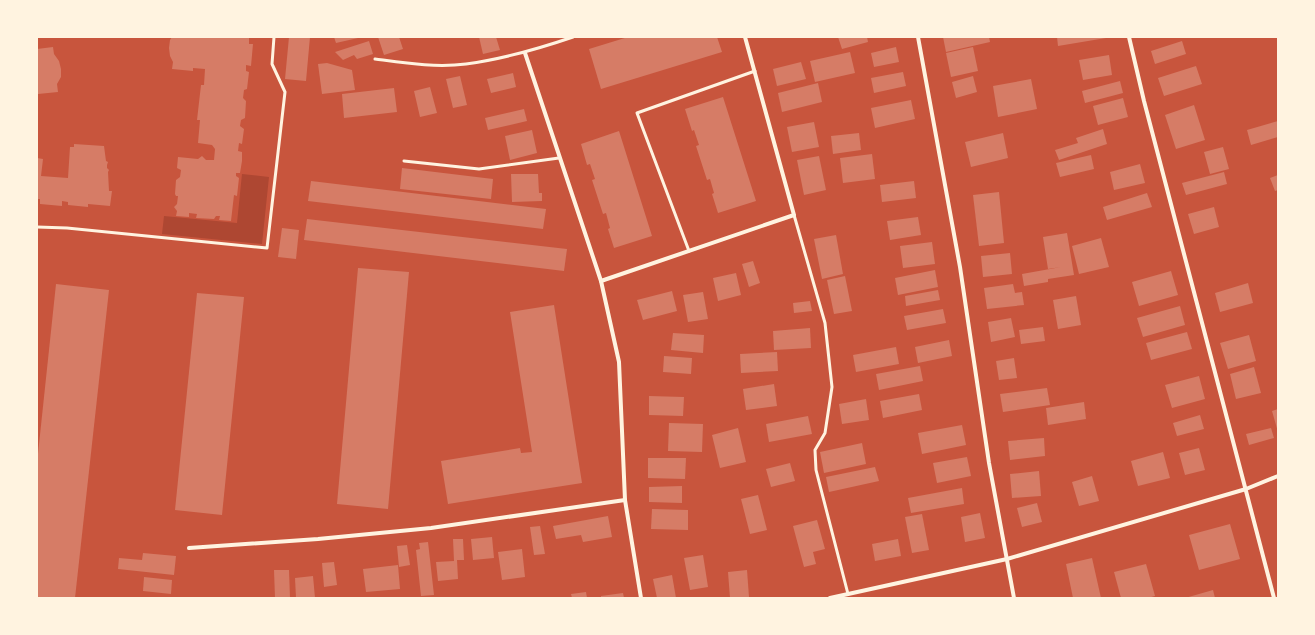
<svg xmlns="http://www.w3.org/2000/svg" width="1315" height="635" font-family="'Libre Baskerville',serif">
	<rect width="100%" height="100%" fill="#c8553d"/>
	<!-- green -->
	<polygon fill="#ae4732" points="242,174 269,177 262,244 162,234 164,216 237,223"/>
	<!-- building -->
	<g fill="#d67c66">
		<polygon points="172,37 249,37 249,44 253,44 251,66 246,65 246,71 249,72 247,89 244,90 243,98 246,101 245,118 241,120 240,126 244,129 242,144 239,143 238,151 242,152 242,161 240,173 236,173 236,176 239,178 237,196 234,195 231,221 219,220 220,216 216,216 214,219 196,218 197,214 189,213 189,217 176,216 177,211 174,207 177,204 178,196 176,196 175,194 176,180 180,177 181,170 177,168 178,157 198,159 202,156 206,160 214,160 215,149 212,145 198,143 200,120 197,120 201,85 204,85 205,69 193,68 193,71 172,69 173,62 170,56 169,48 170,40"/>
		<polygon points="289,37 310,37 306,81 285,79"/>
		<polygon points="334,37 358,37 358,38 336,43"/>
		<polygon points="378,37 399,37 403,49 384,55"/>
		<polygon points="479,37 496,37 500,50 483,54"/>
		<polygon points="628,37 717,37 722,52 601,89 589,49"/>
		<polygon points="838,37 867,37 868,42 842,49"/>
		<polygon points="943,37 989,37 990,42 946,52"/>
		<polygon points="1057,37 1106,37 1106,38 1058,46"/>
		<polygon points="369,41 373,54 357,59 354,55 343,60 335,52"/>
		<polygon points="1182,41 1186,54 1155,64 1151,51"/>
		<polygon points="53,47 54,54 59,61 61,69 61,77 57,84 58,92 38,94 37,91 37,49"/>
		<polygon points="896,47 899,62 874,67 871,53"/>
		<polygon points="973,47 978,71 951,77 946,53"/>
		<polygon points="850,52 855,73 815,82 810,61"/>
		<polygon points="1109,55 1112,75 1083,80 1079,60"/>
		<polygon points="801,62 806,79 777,86 773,69"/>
		<polygon points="327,63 352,70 355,90 322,94 318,64"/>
		<polygon points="1196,66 1202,84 1164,96 1158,78"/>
		<polygon points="903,72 906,86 874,93 871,78"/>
		<polygon points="513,73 516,87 491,93 487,79"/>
		<polygon points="460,76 467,105 453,108 446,79"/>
		<polygon points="973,76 977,92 956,98 952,82"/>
		<polygon points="1031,79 1037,109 998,117 993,86"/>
		<polygon points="1120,81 1123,93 1085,103 1082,91"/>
		<polygon points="818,83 822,102 782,112 778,93"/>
		<polygon points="430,87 437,113 420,117 414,91"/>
		<polygon points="394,88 397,112 344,118 342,94"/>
		<polygon points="723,97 756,201 718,213 712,194 714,193 710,179 707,180 696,146 699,145 694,130 692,131 685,109"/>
		<polygon points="1123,98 1128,117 1098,125 1093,106"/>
		<polygon points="911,100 915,119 875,128 871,108"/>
		<polygon points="1194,105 1205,140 1176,149 1165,115"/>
		<polygon points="524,109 527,121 488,130 485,118"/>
		<polygon points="1278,121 1278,137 1251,145 1247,130"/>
		<polygon points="814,122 819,147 792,152 787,127"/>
		<polygon points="1103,129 1107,144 1059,160 1055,150 1078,143 1076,138"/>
		<polygon points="532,130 537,153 510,160 505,136"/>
		<polygon points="619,131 652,236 614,248 608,229 610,228 606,213 603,214 592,180 595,179 590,164 587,165 581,144"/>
		<polygon points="859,133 861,150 833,154 831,136"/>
		<polygon points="1003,133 1008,158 971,167 965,142"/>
		<polygon points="74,144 104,146 106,161 108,162 107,165 107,168 109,170 108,172 109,191 112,191 110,206 88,204 88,207 68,205 68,202 62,201 62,206 40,204 40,199 37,199 37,158 43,159 41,176 68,178 70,147 74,147"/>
		<polygon points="1223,147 1229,169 1210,174 1204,152"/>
		<polygon points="872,154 875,179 843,183 840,158"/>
		<polygon points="1091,155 1094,169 1060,177 1056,163"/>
		<polygon points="819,156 826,190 804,195 797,160"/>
		<polygon points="1140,164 1145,183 1114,190 1110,172"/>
		<polygon points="402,168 493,179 491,199 400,189"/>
		<polygon points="1224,172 1227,184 1186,195 1182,183"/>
		<polygon points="511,174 538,174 539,193 542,193 542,201 512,202"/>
		<polygon points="1278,175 1278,190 1275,191 1270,178"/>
		<polygon points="311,181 546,209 543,229 308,201"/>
		<polygon points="914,181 916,198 882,202 880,185"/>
		<polygon points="999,192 1004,243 979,246 973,195"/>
		<polygon points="1147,193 1152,207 1107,220 1103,207"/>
		<polygon points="1214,207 1219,227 1194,234 1188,214"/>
		<polygon points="918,217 921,235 890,240 887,221"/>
		<polygon points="307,219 567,249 564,271 304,240"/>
		<polygon points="282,228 299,230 296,259 278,257"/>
		<polygon points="1067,233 1074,275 1048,279 1048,282 1024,286 1022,274 1061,267 1048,269 1043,237"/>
		<polygon points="836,235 843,274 822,279 814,239"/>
		<polygon points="1101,238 1109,267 1079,274 1072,246"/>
		<polygon points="932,242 935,264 903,268 900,246"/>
		<polygon points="1010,253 1012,274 983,277 981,256"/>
		<polygon points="753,261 760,283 749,287 742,264"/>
		<polygon points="358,268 409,272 388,509 337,504"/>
		<polygon points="935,270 938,287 898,295 895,278"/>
		<polygon points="1171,271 1178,295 1139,306 1132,282"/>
		<polygon points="736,273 741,295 718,301 713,278"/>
		<polygon points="845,276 852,311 834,314 827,280"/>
		<polygon points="1248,283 1253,303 1220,312 1215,293"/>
		<polygon points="56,284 109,290 75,598 37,598 37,463"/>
		<polygon points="1013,284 1015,293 1022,292 1024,305 987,309 984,288"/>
		<polygon points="938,290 940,300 906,306 905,296"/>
		<polygon points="672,291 677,311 643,320 637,300"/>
		<polygon points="703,292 708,319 688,322 683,295"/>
		<polygon points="197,293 244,297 222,515 175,510"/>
		<polygon points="1076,296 1081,325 1058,329 1053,300"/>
		<polygon points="810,301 812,311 794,313 793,303"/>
		<polygon points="554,305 582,483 448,504 441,461 520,448 521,453 532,452 510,312"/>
		<polygon points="1180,306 1185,325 1143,337 1137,318"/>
		<polygon points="943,309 946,323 907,330 904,316"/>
		<polygon points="1011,318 1015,337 991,342 988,322"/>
		<polygon points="1043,327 1045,341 1021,344 1019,330"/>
		<polygon points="810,328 811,348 774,350 773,331"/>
		<polygon points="1187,332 1192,349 1151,360 1146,343"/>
		<polygon points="673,333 704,335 703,353 671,350"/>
		<polygon points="1249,335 1256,361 1228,369 1220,343"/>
		<polygon points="949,340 952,356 918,363 915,347"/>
		<polygon points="896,347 899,364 856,372 853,355"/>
		<polygon points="777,352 778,371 741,373 740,354"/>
		<polygon points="664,356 692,358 691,374 663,372"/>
		<polygon points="1014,358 1017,378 999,380 996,361"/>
		<polygon points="920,366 923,381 879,390 876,374"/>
		<polygon points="1254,367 1261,393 1236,399 1230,374"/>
		<polygon points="1199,376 1205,399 1172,408 1165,385"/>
		<polygon points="774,384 777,406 746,410 743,389"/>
		<polygon points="1047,388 1050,405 1003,412 1000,394"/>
		<polygon points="919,394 922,410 883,418 880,401"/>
		<polygon points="649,396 684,397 683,416 649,415"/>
		<polygon points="866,399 869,420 842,424 839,404"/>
		<polygon points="1084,402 1086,419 1048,425 1046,408"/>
		<polygon points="1278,409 1278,432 1272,411"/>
		<polygon points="1200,415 1204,429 1177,436 1173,423"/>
		<polygon points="808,416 812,434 769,442 766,424"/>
		<polygon points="669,423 703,424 702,452 668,451"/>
		<polygon points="962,425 966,445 922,454 918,433"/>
		<polygon points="738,428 746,462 720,468 712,435"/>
		<polygon points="1271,428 1274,438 1249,445 1246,434"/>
		<polygon points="1044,438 1045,456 1010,460 1008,441"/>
		<polygon points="862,443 866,464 824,473 820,452"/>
		<polygon points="1199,448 1205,470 1185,475 1179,453"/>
		<polygon points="1163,452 1170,478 1138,486 1131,461"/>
		<polygon points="967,457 971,476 937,483 933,463"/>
		<polygon points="648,458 686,458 685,479 648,478"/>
		<polygon points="790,463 795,481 771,487 766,469"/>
		<polygon points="875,467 879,481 829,492 826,477"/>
		<polygon points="1039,471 1041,496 1012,498 1010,474"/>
		<polygon points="1092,476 1099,501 1079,506 1072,482"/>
		<polygon points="682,486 682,503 649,502 649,487"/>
		<polygon points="962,488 964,504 911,513 908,498"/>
		<polygon points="758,495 767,530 750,534 741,499"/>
		<polygon points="1037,503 1042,522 1022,527 1017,508"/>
		<polygon points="652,509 688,510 688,530 651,529"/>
		<polygon points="980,513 985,538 965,542 961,517"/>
		<polygon points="922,514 929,550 912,553 905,517"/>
		<polygon points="608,516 612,537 583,542 581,535 556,539 553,526"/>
		<polygon points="817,520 825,549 813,552 816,564 804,567 793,526"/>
		<polygon points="1230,524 1240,559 1199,570 1189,535"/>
		<polygon points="540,526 545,554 534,555 530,527"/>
		<polygon points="492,537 494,558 473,560 471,539"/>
		<polygon points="453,539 463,539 464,560 457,560 458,579 438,581 436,562 454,561"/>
		<polygon points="898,539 901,556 875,561 872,544"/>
		<polygon points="428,542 434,595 421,596 416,550 420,549 419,543"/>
		<polygon points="407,545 410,565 399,567 397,546"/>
		<polygon points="522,549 525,577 502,580 498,552"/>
		<polygon points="143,553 176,556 174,575 118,569 119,558 142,560"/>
		<polygon points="703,555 708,587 690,590 684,558"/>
		<polygon points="1092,558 1101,598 1073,598 1066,564"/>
		<polygon points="334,562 337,585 324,587 322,563"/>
		<polygon points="1146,564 1155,596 1148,598 1121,598 1114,572"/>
		<polygon points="398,565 400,589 366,592 363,569"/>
		<polygon points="274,570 289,570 290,598 275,598"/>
		<polygon points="747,570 749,597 730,598 728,572"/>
		<polygon points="672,575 676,598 657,598 653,579"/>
		<polygon points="313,576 315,598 296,598 295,578"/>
		<polygon points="144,577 172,580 171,594 143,591"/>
		<polygon points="1213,590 1215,598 1185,598"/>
		<polygon points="586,592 587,598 572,598 571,594"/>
		<polygon points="623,593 624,598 601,598 601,596"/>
	</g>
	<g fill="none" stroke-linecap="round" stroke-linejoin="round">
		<!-- service -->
		<g stroke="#fff3e0" stroke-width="3">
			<path d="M375 59C405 63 436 68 466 64 503 59 538 49 573 37"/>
			<polyline points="404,161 479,169 559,158"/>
			<polyline points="794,215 825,323 832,387 825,433 815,450 816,470 848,594"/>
			<polyline points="37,227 67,228 267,248 285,92 272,64 274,37"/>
			<polyline points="689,251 637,113 755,71"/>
		</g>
		<!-- minor -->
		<g stroke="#fff3e0" stroke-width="4">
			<polyline points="918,37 960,267 989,463 1014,598"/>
			<polyline points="1129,37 1144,101 1274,598"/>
			<polyline points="525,53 601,281 619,362 625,500 641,598"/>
			<polyline points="601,281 794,215 745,37"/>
			<polyline points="189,548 318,539 431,528 625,500"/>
			<polyline points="830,598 1007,559 1246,489 1278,476"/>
		</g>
	</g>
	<!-- border -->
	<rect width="1315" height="635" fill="none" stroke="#fff3e0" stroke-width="76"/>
</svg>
